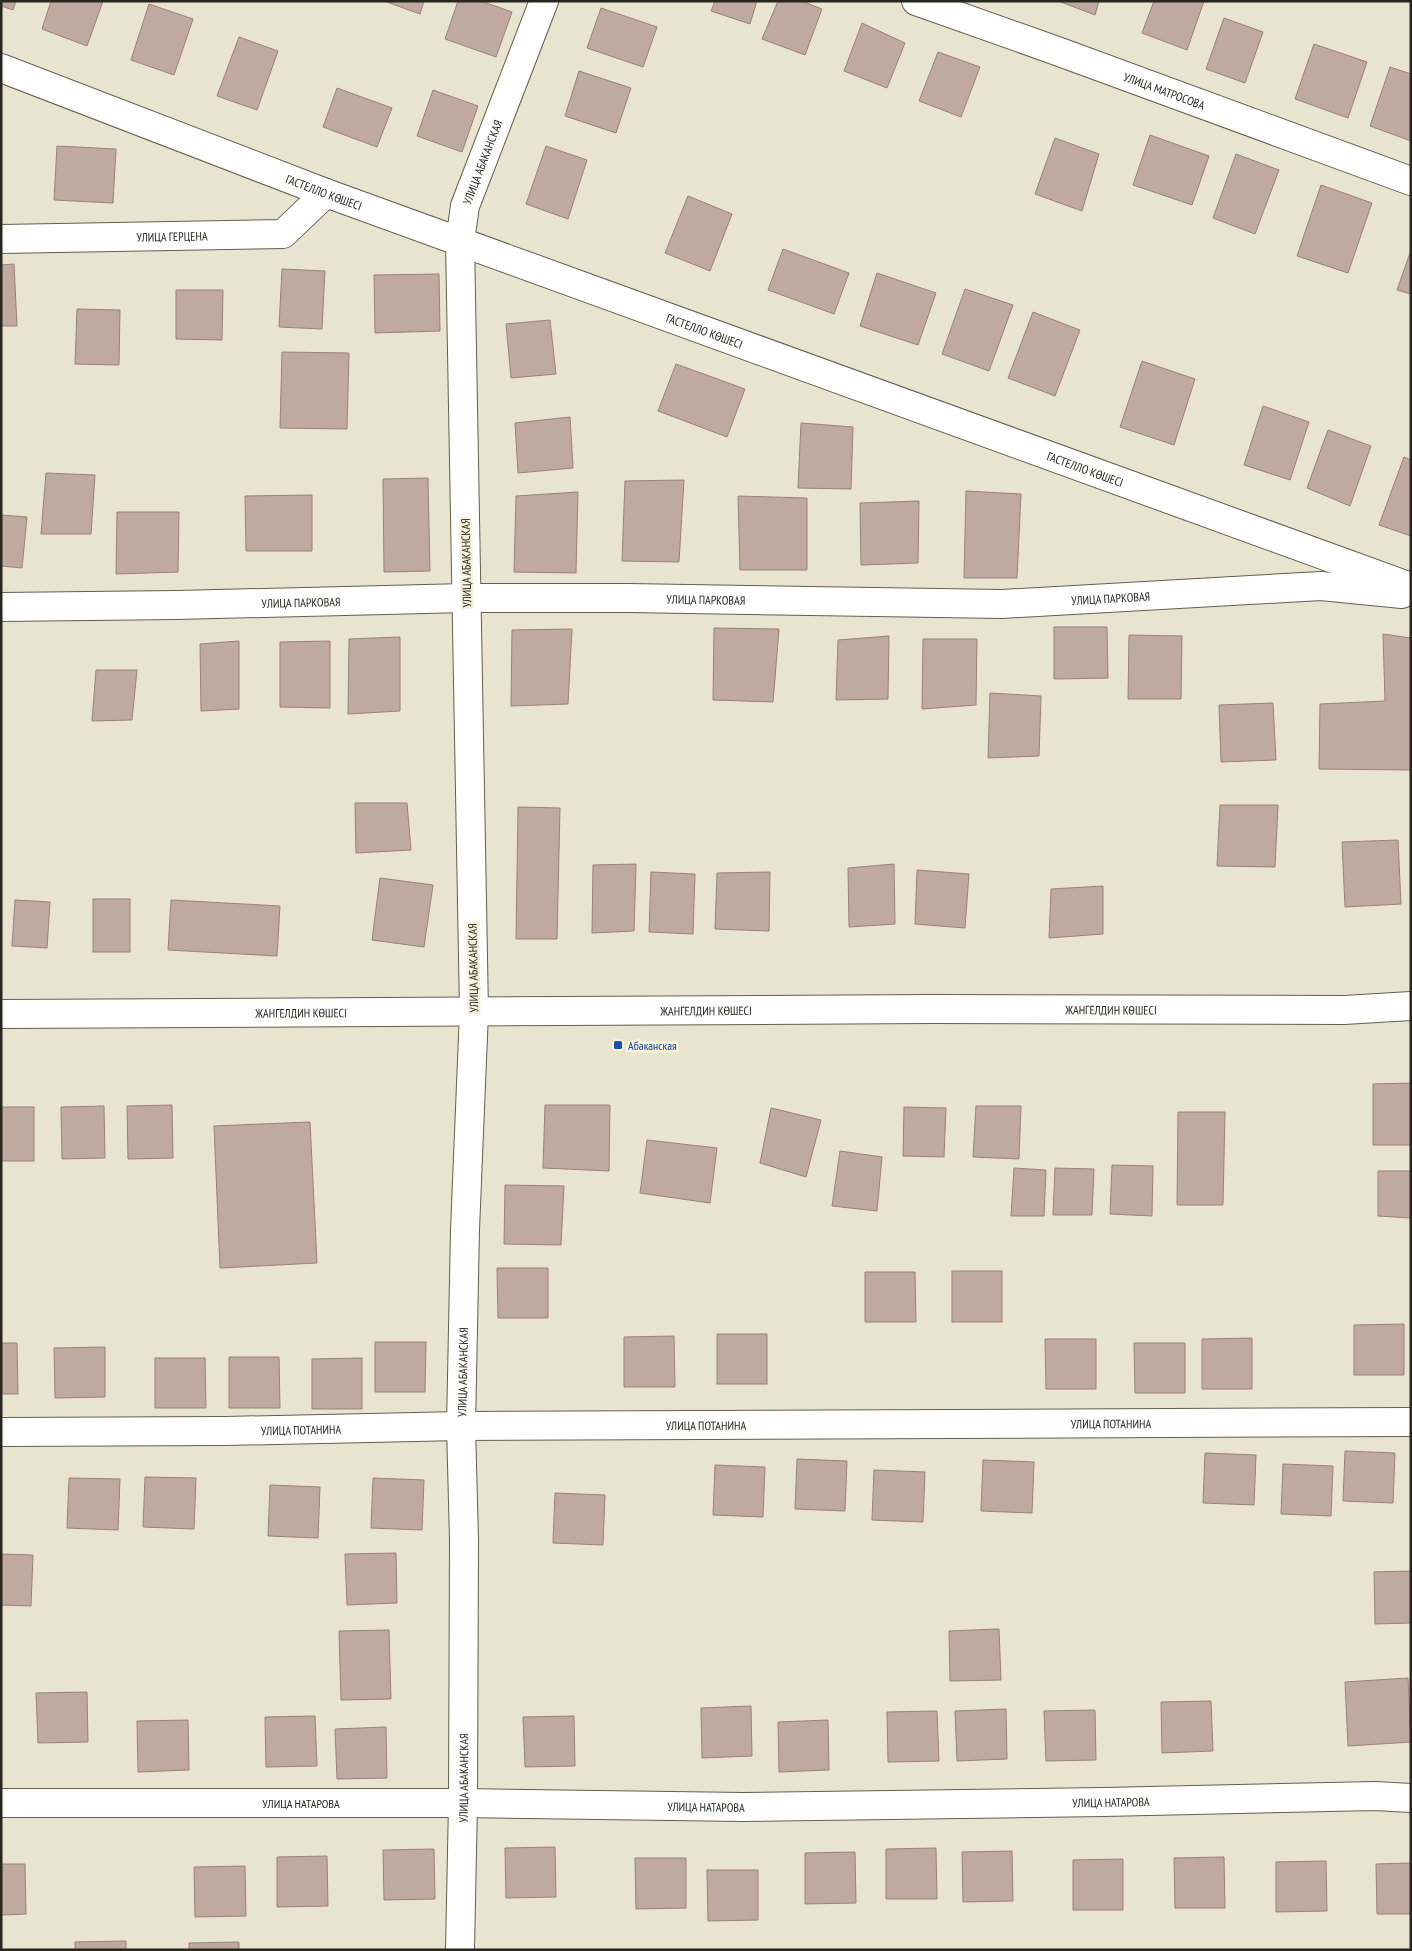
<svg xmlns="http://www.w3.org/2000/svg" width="1412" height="1951" font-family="'PT Sans Narrow',sans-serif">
	<rect width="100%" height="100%" fill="#e9e4cf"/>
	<!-- building -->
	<g fill="#bfa9a1" stroke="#97827a">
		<polygon points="1,1 16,1 13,10 1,6"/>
		<polygon points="51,1 103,1 87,46 42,29"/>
		<polygon points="384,1 424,1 420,14"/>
		<polygon points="458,1 481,1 512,12 496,57 445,39"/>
		<polygon points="715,1 757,1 750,24 711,11"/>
		<polygon points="778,1 802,1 822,9 805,55 762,39"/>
		<polygon points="1058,1 1099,1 1095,15"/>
		<polygon points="1154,1 1204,1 1187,50 1142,33"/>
		<polygon points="149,4 193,19 174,75 131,60"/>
		<polygon points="601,8 657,27 643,67 587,48"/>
		<polygon points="1224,18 1263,32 1245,83 1206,69"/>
		<polygon points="862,23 905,43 887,88 844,71"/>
		<polygon points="239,37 278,51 257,110 217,96"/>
		<polygon points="1314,44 1367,62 1348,118 1295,99"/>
		<polygon points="938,52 980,67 961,117 919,101"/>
		<polygon points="1390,67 1411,74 1411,141 1370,126"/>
		<polygon points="579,71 631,88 616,133 565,116"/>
		<polygon points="337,88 392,108 377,147 323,127"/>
		<polygon points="433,90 478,106 462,152 417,136"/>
		<polygon points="1150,135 1209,156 1192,205 1133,185"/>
		<polygon points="1055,138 1099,154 1082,211 1035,194"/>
		<polygon points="57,146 116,149 113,203 54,200"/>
		<polygon points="546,146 587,160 568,219 526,204"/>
		<polygon points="1236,154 1279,170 1255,234 1213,218"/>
		<polygon points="1321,185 1372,203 1348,273 1297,256"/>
		<polygon points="688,196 732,214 710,271 665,253"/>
		<polygon points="783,249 849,273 834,314 768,290"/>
		<polygon points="1411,250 1411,294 1397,290"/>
		<polygon points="14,264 17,326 1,326 1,265"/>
		<polygon points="282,269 325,271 322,329 279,327"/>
		<polygon points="877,273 936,293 918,345 860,326"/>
		<polygon points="439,274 440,331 375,333 374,275"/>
		<polygon points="965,289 1013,305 989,371 942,354"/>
		<polygon points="176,290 223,290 222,340 176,339"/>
		<polygon points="77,309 120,310 119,365 75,364"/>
		<polygon points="1033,312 1080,330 1055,396 1008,378"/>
		<polygon points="550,320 556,374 511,378 506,324"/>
		<polygon points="282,352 349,353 347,429 280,428"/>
		<polygon points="1142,361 1195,379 1174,445 1120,427"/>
		<polygon points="676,364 745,389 727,437 658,411"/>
		<polygon points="1263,406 1309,422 1290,480 1244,465"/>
		<polygon points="570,417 573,468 518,473 515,423"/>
		<polygon points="801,423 853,427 851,489 798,488"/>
		<polygon points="1328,430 1371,446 1350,506 1307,488"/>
		<polygon points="1404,457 1411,460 1411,536 1379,525"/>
		<polygon points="46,473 95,475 91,534 41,534"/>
		<polygon points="428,478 430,571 384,572 383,479"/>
		<polygon points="684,480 679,562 622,561 625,481"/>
		<polygon points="966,491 1021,494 1017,578 964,578"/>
		<polygon points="578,492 576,573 514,572 516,496"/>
		<polygon points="312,495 312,551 246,551 245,496"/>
		<polygon points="738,496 807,498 807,570 740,570"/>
		<polygon points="919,501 918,563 861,565 860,503"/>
		<polygon points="117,512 179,512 178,572 116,574"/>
		<polygon points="1,515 27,517 22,568 1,566"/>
		<polygon points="1054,627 1107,627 1108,678 1054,679"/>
		<polygon points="714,628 779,629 773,702 713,700"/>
		<polygon points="572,629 568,704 511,706 512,630"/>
		<polygon points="1383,634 1411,638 1411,770 1319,769 1320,704 1385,701"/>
		<polygon points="1129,635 1182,636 1181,699 1128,699"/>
		<polygon points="889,636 888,699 836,700 838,640"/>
		<polygon points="400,637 400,711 348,714 349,639"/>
		<polygon points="923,639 977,639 976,705 922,709"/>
		<polygon points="239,641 239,709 201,711 200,644"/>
		<polygon points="330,641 330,708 280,707 280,642"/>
		<polygon points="96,670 137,670 132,720 92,721"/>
		<polygon points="990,693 1041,696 1039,756 988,758"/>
		<polygon points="1273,703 1276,760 1221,762 1219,705"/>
		<polygon points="355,803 407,803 411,850 356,853"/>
		<polygon points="1220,805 1278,805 1275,867 1217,866"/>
		<polygon points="518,807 560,808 557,939 516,939"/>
		<polygon points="1398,840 1401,904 1345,907 1342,842"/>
		<polygon points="636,864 634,931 592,933 593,865"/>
		<polygon points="894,864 895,924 849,927 848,868"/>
		<polygon points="917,870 969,874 965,928 915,924"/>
		<polygon points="651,872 695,874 693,934 649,932"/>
		<polygon points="770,872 769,931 715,929 717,873"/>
		<polygon points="380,878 433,885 424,947 372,940"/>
		<polygon points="1103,886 1103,934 1049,938 1051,889"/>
		<rect x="93" y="899" width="37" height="53"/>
		<polygon points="15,900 50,902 47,948 12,946"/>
		<polygon points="171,900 280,906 277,956 168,950"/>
		<polygon points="1411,1083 1411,1145 1373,1145 1373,1084"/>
		<polygon points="172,1105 173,1158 128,1159 127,1106"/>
		<polygon points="545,1105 610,1105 609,1171 543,1168"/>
		<polygon points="104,1106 105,1158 62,1159 61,1107"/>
		<polygon points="976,1106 1021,1106 1019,1159 973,1157"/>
		<rect x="1" y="1107" width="33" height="54"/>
		<polygon points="904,1107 946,1108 944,1157 903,1156"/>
		<polygon points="771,1108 821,1120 806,1177 760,1163"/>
		<polygon points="1178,1112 1225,1112 1223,1205 1177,1205"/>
		<polygon points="310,1122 317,1263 220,1268 214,1126"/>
		<polygon points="647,1140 717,1148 710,1203 640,1193"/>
		<polygon points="840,1151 882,1157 877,1211 832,1206"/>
		<polygon points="1112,1165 1153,1166 1152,1216 1110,1214"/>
		<polygon points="1014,1168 1046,1170 1044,1216 1011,1216"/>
		<polygon points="1055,1168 1094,1169 1092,1215 1053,1215"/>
		<polygon points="1378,1171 1411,1171 1411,1218 1378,1216"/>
		<polygon points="505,1185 564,1186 561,1245 504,1244"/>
		<polygon points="497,1268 548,1268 548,1318 498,1318"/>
		<rect x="952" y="1271" width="50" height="51"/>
		<polygon points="865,1272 915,1272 916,1322 865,1322"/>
		<polygon points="1404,1324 1404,1375 1354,1375 1354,1325"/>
		<rect x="717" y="1334" width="50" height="50"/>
		<polygon points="674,1336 675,1387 624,1387 624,1337"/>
		<polygon points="1252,1338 1252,1389 1202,1389 1202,1339"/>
		<polygon points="1045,1339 1096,1339 1096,1389 1046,1389"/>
		<polygon points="375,1342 426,1342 425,1392 375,1392"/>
		<polygon points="1,1343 17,1343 18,1394 1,1394"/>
		<polygon points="1134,1343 1185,1343 1185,1393 1135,1393"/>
		<polygon points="105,1347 105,1397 55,1398 54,1348"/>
		<polygon points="229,1357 279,1357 280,1408 229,1408"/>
		<polygon points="155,1358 205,1358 206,1408 155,1408"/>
		<polygon points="362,1358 362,1409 312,1409 312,1359"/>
		<polygon points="1345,1451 1395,1453 1393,1503 1343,1501"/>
		<polygon points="1205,1453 1256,1455 1254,1505 1203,1503"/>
		<polygon points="797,1459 847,1461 845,1511 795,1509"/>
		<polygon points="983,1460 1034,1462 1032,1513 981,1511"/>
		<polygon points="1283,1464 1333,1466 1331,1516 1281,1514"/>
		<polygon points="715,1465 765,1467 763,1517 713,1515"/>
		<polygon points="874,1470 925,1472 923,1522 872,1520"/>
		<polygon points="145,1477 196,1478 194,1529 143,1527"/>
		<polygon points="69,1478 120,1479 118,1530 67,1528"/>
		<polygon points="373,1478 424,1480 422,1530 371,1528"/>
		<polygon points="270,1485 320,1487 318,1538 268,1536"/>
		<polygon points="555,1493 605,1495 603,1545 553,1543"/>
		<polygon points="396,1553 397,1603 347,1605 345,1554"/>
		<polygon points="1,1554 33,1555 31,1606 1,1605"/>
		<polygon points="1411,1571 1411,1623 1375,1624 1374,1572"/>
		<polygon points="999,1629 1001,1680 950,1681 949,1631"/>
		<polygon points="389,1630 391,1699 341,1700 339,1631"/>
		<polygon points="1408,1678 1411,1742 1348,1746 1345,1682"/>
		<polygon points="87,1692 88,1742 38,1743 36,1693"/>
		<polygon points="1211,1701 1213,1751 1162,1753 1161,1702"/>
		<polygon points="751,1706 752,1756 702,1758 701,1708"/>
		<polygon points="1006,1709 1007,1759 957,1761 955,1711"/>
		<polygon points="1095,1710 1096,1760 1046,1761 1044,1711"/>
		<polygon points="937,1711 939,1761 888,1762 887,1712"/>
		<polygon points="315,1716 317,1766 266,1767 265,1717"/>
		<polygon points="574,1716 575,1766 525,1767 523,1717"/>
		<polygon points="188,1720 189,1770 138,1772 137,1721"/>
		<polygon points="828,1720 829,1770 779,1772 778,1722"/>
		<polygon points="386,1727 387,1778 337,1779 335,1729"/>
		<polygon points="555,1847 556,1897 506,1898 505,1848"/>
		<polygon points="936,1848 937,1899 886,1899 886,1849"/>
		<polygon points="434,1849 435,1899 384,1900 383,1850"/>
		<polygon points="1012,1851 1013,1901 963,1902 962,1852"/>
		<polygon points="855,1852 856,1903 805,1904 805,1853"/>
		<polygon points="327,1856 328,1906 277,1907 277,1857"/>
		<polygon points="1224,1857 1225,1908 1175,1908 1174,1858"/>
		<polygon points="635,1858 686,1858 686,1908 636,1909"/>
		<polygon points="1123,1859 1123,1910 1073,1910 1073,1860"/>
		<polygon points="1326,1861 1327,1911 1276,1912 1276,1862"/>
		<polygon points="1411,1863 1411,1914 1377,1914 1376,1864"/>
		<polygon points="1,1864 25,1864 26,1914 1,1915"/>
		<polygon points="245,1866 246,1916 195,1917 194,1867"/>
		<polygon points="707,1870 758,1870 758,1920 708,1921"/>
		<polygon points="126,1941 126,1950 75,1950 75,1942"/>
		<polygon points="239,1942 239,1950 189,1950 189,1943"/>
	</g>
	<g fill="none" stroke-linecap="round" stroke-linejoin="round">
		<!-- minor casing -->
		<g stroke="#635f4d" stroke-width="30">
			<g id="minor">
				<path id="s1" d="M916 1 1057 51 1411 181"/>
				<path id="s2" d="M1 68 326 193 1411 587"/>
				<path id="s3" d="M1 239 283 234 326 193"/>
				<path id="s4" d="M1 607 177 605 466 598H628L1002 604 1321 586 1402 594"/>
				<path id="s5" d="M1 1432 225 1431 461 1426 1411 1422"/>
				<path id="s6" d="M1 1803H463L743 1807 1104 1802 1375 1796 1411 1798"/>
				<path id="s7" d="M460 1950 463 1803 464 1540 461 1426 465 1230 474 1012 460 241 465 206 544 1"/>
			</g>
		</g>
		<!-- major casing -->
		<g stroke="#635f4d" stroke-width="30">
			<g id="major">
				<path id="s8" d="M1 1014 932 1009 1344 1010 1411 1006"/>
			</g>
		</g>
		<!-- minor -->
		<use href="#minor" stroke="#fff" stroke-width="28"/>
		<!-- major -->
		<use href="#major" stroke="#fff" stroke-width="28"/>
	</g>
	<!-- markers -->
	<rect fill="#1a4fb4" stroke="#f6f2dc" stroke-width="2" x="613" y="1040" width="10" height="10" rx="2.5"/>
	<g text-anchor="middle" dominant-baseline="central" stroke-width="5" stroke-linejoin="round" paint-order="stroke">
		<!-- street labels -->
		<g font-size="12" fill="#28271f" stroke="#f6f2dc">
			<text stroke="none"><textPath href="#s1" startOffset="264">УЛИЦА МАТРОСОВА</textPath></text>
			<text stroke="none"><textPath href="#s7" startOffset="1792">УЛИЦА АБАКАНСКАЯ</textPath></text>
			<text stroke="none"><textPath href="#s2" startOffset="346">ГАСТЕЛЛО КӨШЕСІ</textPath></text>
			<text stroke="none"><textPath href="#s3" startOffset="171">УЛИЦА ГЕРЦЕНА</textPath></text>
			<text stroke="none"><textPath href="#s2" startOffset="751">ГАСТЕЛЛО КӨШЕСІ</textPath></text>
			<text stroke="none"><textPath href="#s2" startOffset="1156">ГАСТЕЛЛО КӨШЕСІ</textPath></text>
			<text transform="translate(466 563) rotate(-91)">УЛИЦА АБАКАНСКАЯ</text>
			<text stroke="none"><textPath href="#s4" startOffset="1110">УЛИЦА ПАРКОВАЯ</textPath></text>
			<text stroke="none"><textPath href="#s4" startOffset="705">УЛИЦА ПАРКОВАЯ</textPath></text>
			<text stroke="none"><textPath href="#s4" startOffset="300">УЛИЦА ПАРКОВАЯ</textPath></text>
			<text transform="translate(473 968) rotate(-91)">УЛИЦА АБАКАНСКАЯ</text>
			<text stroke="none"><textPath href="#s8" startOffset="1110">ЖАНГЕЛДИН КӨШЕСІ</textPath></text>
			<text stroke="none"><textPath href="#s8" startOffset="705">ЖАНГЕЛДИН КӨШЕСІ</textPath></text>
			<text stroke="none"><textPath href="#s8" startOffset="300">ЖАНГЕЛДИН КӨШЕСІ</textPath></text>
			<text stroke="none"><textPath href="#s7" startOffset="578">УЛИЦА АБАКАНСКАЯ</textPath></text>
			<text stroke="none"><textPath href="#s5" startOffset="1110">УЛИЦА ПОТАНИНА</textPath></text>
			<text stroke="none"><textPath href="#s5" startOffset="705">УЛИЦА ПОТАНИНА</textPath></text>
			<text stroke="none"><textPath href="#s5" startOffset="300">УЛИЦА ПОТАНИНА</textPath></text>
			<text stroke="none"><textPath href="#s7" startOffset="172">УЛИЦА АБАКАНСКАЯ</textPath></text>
			<text stroke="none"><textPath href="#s6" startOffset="1110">УЛИЦА НАТАРОВА</textPath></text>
			<text stroke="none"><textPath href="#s6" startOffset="300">УЛИЦА НАТАРОВА</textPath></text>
			<text stroke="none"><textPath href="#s6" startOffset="705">УЛИЦА НАТАРОВА</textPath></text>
		</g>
		<!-- transit labels -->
		<g font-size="12" fill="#164399" stroke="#f6f2dc" text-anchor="start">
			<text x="628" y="1045">Абаканская</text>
		</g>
	</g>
	<!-- border -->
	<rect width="1412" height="1951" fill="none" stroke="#28271f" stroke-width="5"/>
</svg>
